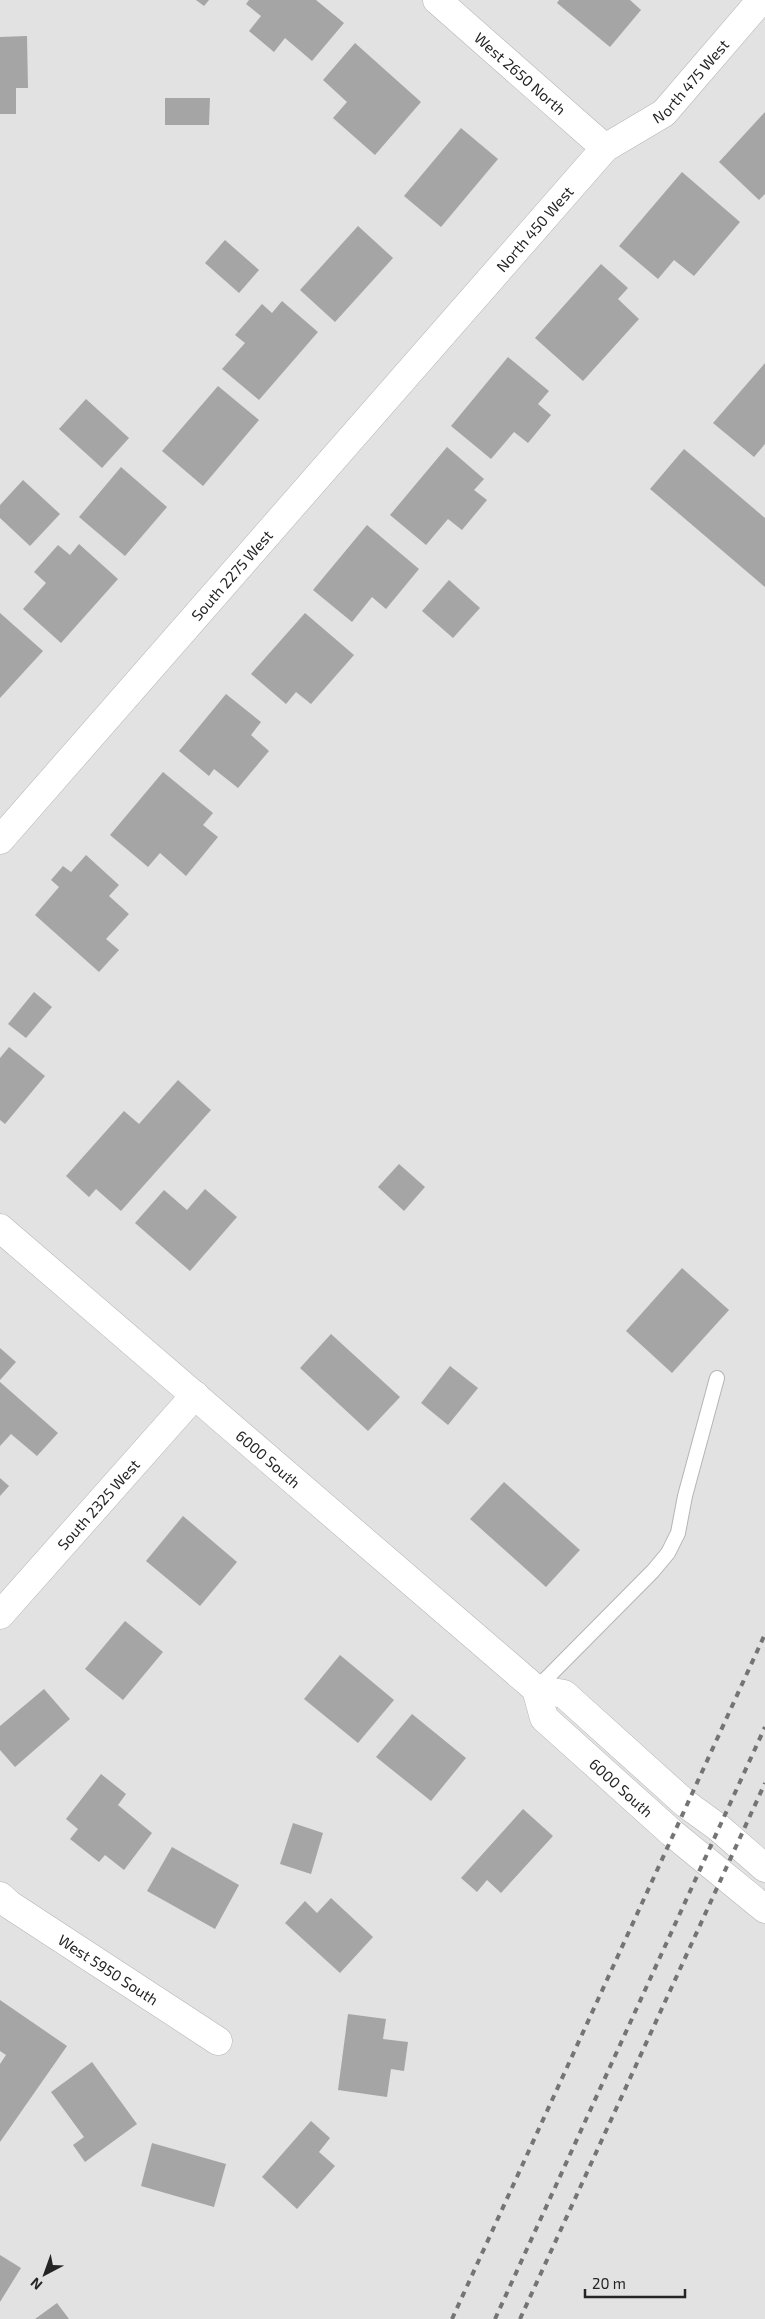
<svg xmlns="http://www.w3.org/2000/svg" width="765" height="2319" font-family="'Exo 2',sans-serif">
	<rect width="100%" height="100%" fill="#e2e2e3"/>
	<!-- building -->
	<g fill="#a6a5a5">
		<polygon points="196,0 209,0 204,6"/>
		<polygon points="249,0 316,0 344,23 312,61 285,38 274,52 249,31 261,16 246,4"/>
		<polygon points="559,0 630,0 641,10 610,47 557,3"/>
		<polygon points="27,36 28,88 16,88 16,114 0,114 0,37"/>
		<polygon points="355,43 421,102 375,155 333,118 347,102 323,80"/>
		<polygon points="165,98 210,98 209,125 165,125"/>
		<polygon points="765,112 765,194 759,200 719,162"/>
		<polygon points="461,128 498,159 441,227 404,196"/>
		<polygon points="682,172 740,222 694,276 674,260 658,279 619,246"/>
		<polygon points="358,226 393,258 335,322 300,290"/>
		<polygon points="225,240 259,270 239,293 205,263"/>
		<polygon points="601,264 628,288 618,299 639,319 583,381 535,338"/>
		<polygon points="282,301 318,332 259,400 222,369 245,343 235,335 262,304 272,313"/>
		<polygon points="508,357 549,391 538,404 551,415 528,443 514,432 491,459 451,426"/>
		<polygon points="765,363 765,444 754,457 713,423"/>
		<polygon points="218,386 259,420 203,486 162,451"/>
		<polygon points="86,399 129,438 102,468 59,429"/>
		<polygon points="447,447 484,479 474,490 487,500 462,530 448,519 426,545 390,515"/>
		<polygon points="684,449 765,518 765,587 650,489"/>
		<polygon points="121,467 167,507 125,556 79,517"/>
		<polygon points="23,480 60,514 30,546 0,518 0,505"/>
		<polygon points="367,525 419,569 386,609 372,597 352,622 313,590"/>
		<polygon points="79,544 118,579 61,643 23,609 46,583 34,572 58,545 70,555"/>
		<polygon points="449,580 480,608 453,638 422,611"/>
		<polygon points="0,613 43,651 0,698"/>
		<polygon points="305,613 354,655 311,704 296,692 286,704 251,674"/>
		<polygon points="226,694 261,722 251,735 269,751 238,788 214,769 209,776 179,751"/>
		<polygon points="163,772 213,813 203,825 218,837 186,876 160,853 148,867 110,835"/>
		<polygon points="86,855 119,885 109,896 129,914 106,939 119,950 99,972 35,915 59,887 51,880 63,866 71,872"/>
		<polygon points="34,992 52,1007 26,1038 8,1024"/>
		<polygon points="9,1047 45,1076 5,1124 0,1120 0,1058"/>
		<polygon points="178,1080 211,1110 121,1211 96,1189 89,1197 66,1176 124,1111 139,1124"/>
		<polygon points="399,1164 425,1187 404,1211 378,1187"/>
		<polygon points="205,1189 237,1217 190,1271 135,1223 164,1190 187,1210"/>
		<polygon points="682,1268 729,1310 672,1373 626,1331"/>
		<polygon points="331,1334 400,1397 368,1431 300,1368"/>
		<polygon points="0,1348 16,1362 0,1380"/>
		<polygon points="450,1366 478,1388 448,1425 421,1403"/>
		<polygon points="0,1382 58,1433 37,1456 11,1434 0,1446"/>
		<polygon points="0,1478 9,1486 0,1496"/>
		<polygon points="504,1482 580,1550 546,1587 470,1519"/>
		<polygon points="183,1516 237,1562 200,1606 146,1561"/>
		<polygon points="125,1621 163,1652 123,1700 85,1669"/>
		<polygon points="340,1655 394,1700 358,1743 304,1699"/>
		<polygon points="44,1689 70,1719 15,1767 0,1750 0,1726"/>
		<polygon points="412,1714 466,1758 431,1801 376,1757"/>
		<polygon points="101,1774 126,1794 118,1805 152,1833 124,1870 105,1855 99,1862 70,1839 78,1829 66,1819"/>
		<polygon points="523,1809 553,1836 501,1893 487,1880 477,1892 461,1878"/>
		<polygon points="293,1823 323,1833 311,1874 280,1864"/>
		<polygon points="172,1847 239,1885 215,1929 147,1891"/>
		<polygon points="331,1898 373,1937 340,1973 285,1923 305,1901 317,1913"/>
		<polygon points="0,2000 67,2046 0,2142 0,2064 6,2055 0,2051"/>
		<polygon points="348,2014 386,2019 383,2039 408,2042 404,2071 391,2069 387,2097 338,2090"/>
		<polygon points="92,2062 137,2124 85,2162 73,2145 84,2137 51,2092"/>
		<polygon points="311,2121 330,2138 319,2152 335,2166 297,2209 262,2177"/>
		<polygon points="152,2143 226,2164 214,2207 141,2186"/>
		<polygon points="0,2255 21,2268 0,2302"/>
		<polygon points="57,2303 69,2319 35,2319"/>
	</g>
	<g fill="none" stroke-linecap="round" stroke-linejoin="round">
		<!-- lane casing -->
		<g stroke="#b5b5b6" stroke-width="16">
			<polyline id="lane" points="536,1689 653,1571 668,1553 678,1533 685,1496 717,1378"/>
		</g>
		<!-- street casing -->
		<g stroke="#b5b5b6" stroke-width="29">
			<g id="street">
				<path id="s1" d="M437 0 605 148"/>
				<path id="s2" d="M0 840 605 148 664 113 761 0"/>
				<path id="s3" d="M0 1615 195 1395"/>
				<path id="s4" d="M0 1896 10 1905 218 2041"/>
			</g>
		</g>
		<!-- secondary casing -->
		<g stroke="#b5b5b6" stroke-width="29">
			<g id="secondary">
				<path id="s5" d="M0 1228 536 1689 564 1694 686 1804 719 1828 765 1868"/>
				<path id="s6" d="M536 1689 544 1718 672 1833 765 1909"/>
			</g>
		</g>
		<!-- lane -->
		<use href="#lane" stroke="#fff" stroke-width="14"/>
		<!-- street -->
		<use href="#street" stroke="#fff" stroke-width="28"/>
		<!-- secondary -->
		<use href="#secondary" stroke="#fff" stroke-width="28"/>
		<!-- rail -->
		<g stroke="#747475" stroke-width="4" stroke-dasharray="6 6" stroke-linecap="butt">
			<polyline points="452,2319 765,1634"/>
			<polyline points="495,2319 765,1727"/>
			<polyline points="520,2319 765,1783"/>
		</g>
	</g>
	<g text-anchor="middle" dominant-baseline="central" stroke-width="5" stroke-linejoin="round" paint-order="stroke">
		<!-- street labels -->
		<g font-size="15" fill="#242425" stroke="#e2e2e3">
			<text stroke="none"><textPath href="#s1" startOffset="111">West 2650 North</textPath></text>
			<text stroke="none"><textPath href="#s2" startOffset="1029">North 475 West</textPath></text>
			<text stroke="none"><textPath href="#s2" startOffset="812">North 450 West</textPath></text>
			<text stroke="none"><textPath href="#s2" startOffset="352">South 2275 West</textPath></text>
			<text stroke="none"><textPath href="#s5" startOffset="354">6000 South</textPath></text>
			<text stroke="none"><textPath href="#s3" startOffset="148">South 2325 West</textPath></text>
			<text stroke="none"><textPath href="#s6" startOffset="134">6000 South</textPath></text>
			<text stroke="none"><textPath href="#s4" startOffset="131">West 5950 South</textPath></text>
		</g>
	</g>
	<!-- north arrow -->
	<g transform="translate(45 2274) rotate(221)" stroke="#e2e2e3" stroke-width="4" paint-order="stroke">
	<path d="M0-4L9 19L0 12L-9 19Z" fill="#242425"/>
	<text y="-8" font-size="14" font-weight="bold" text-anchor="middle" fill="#242425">N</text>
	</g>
	<!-- scale -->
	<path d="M585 2289v8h100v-8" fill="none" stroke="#242425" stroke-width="2.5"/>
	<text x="592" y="2289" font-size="15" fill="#242425" stroke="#e2e2e3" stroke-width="4" paint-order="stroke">20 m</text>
</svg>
